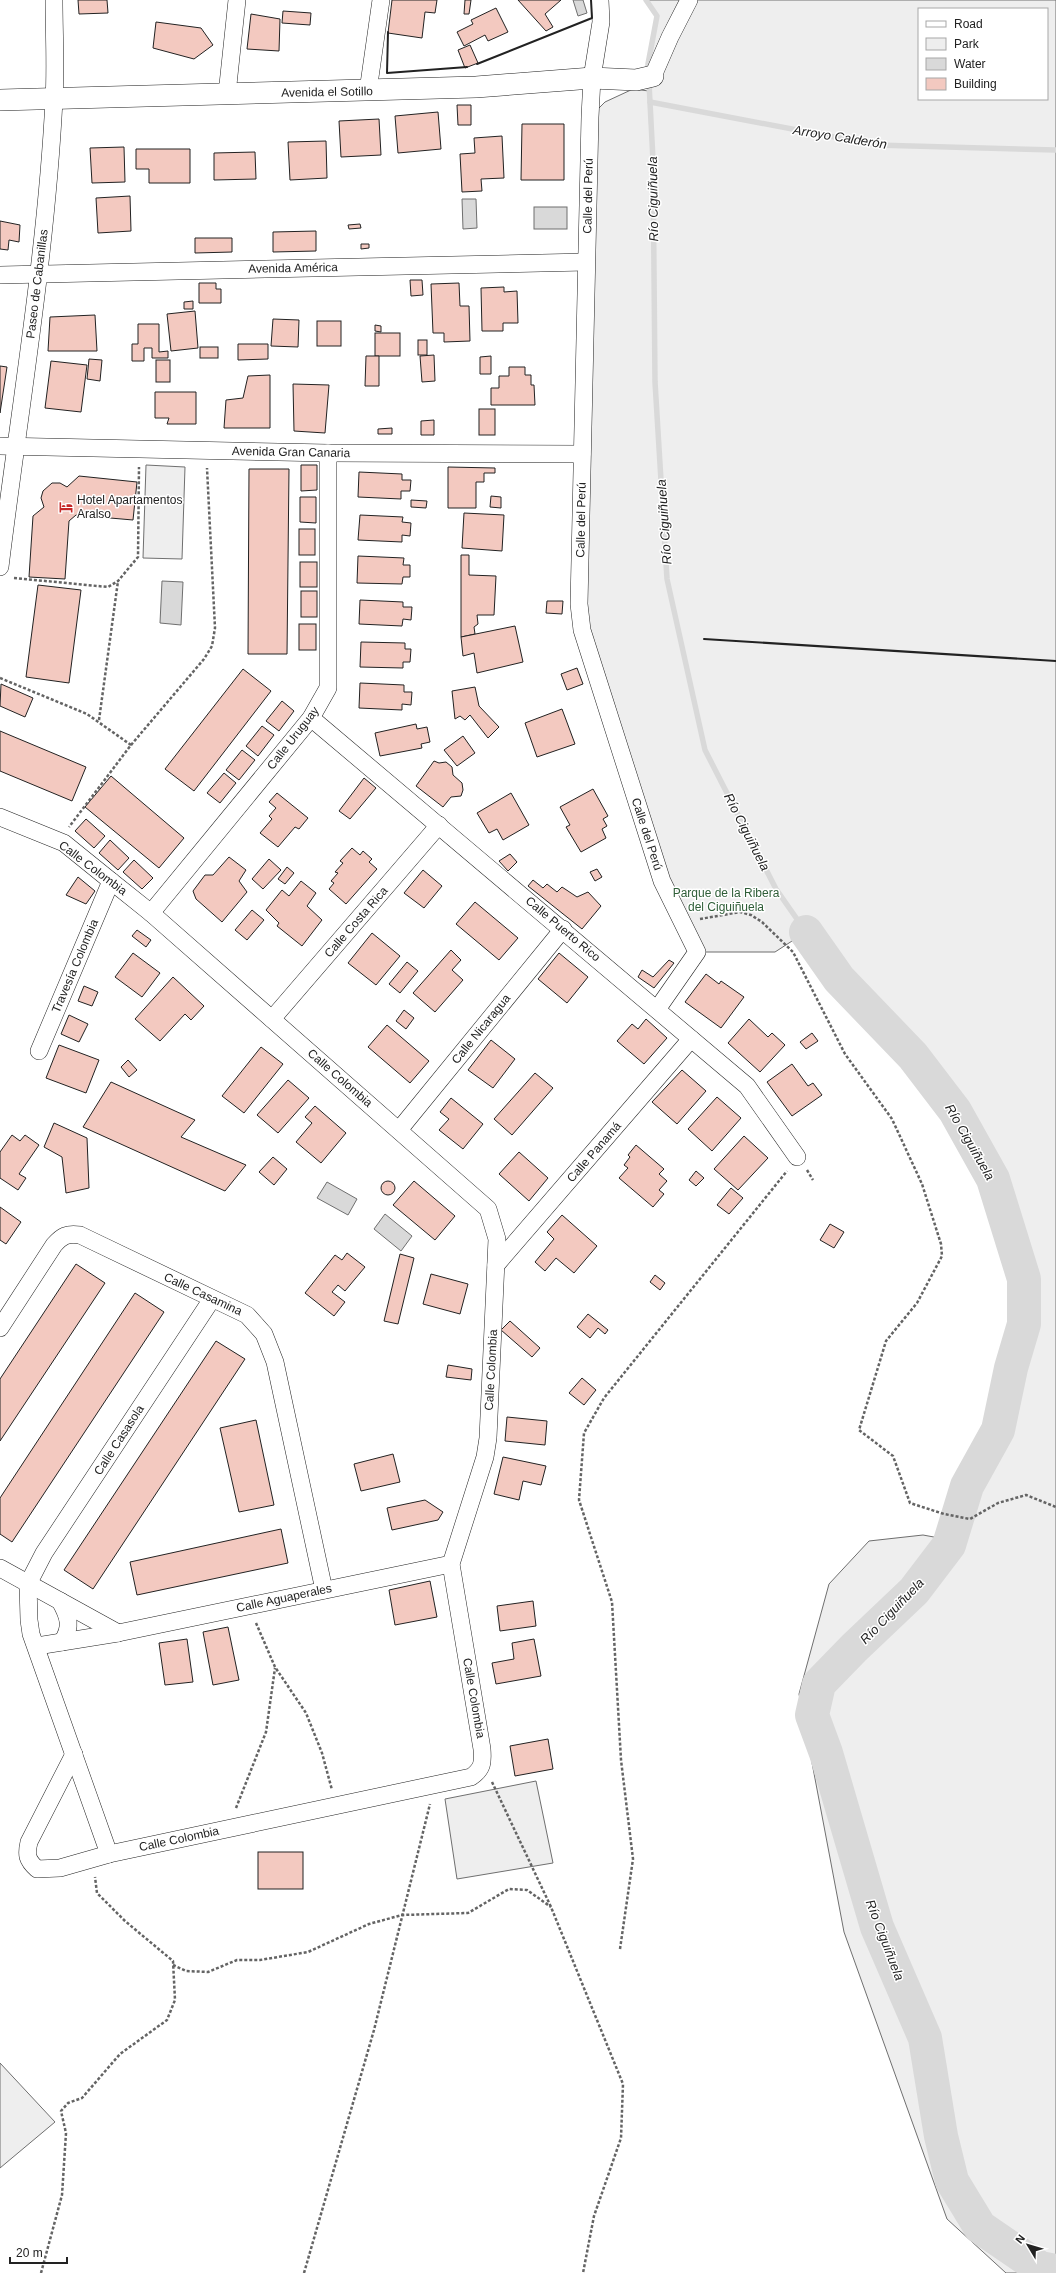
<svg xmlns="http://www.w3.org/2000/svg" width="1056" height="2273" font-family="Helvetica,sans-serif">
	<rect width="100%" height="100%" fill="#fff"/>
	<!-- green -->
	<g fill="#eee" stroke="#6f6f6f" fill-rule="evenodd">
		<path d="M646 0H1056V2273H1006L947 2219 844 1932 799 1694 829 1584 869 1541 923 1535 950 1540 967 1486 998 1430 1011 1369 1024 1324V1279L993 1179 955 1111 913 1056 839 979 806 932 775 952H697L662 881 582 630 590 117 605 102 633 89 649 91 648 64 657 16ZM919 9H1047V99H919Z"/>
		<polygon points="146,465 185,467 182,559 143,558"/>
		<polygon points="536,1781 553,1863 457,1879 445,1799"/>
		<polygon points="0,2063 55,2122 0,2168"/>
	</g>
	<!-- water -->
	<g fill="#d9d9d9" stroke="#6f6f6f">
		<polygon points="573,0 583,0 587,13 578,16"/>
		<polygon points="462,199 476,199 477,228 463,229"/>
		<rect x="534" y="207" width="33" height="22"/>
		<polygon points="162,581 183,582 181,625 160,623"/>
		<polygon points="327,1182 357,1199 348,1215 317,1198"/>
		<polygon points="385,1214 412,1236 401,1251 374,1229"/>
	</g>
	<g fill="none" stroke-linecap="round" stroke-linejoin="round">
		<!-- stream -->
		<g stroke="#d9d9d9" stroke-width="5.5">
			<polyline points="646,0 657,16 648,64 653,160 655,382 667,579 705,750 776,889 806,932"/>
			<polyline points="650,102 876,145 1056,150"/>
		</g>
		<!-- river -->
		<polyline stroke="#d9d9d9" stroke-width="34" points="806,932 839,979 913,1056 955,1111 993,1179 1024,1279 1024,1324 1011,1368 998,1430 967,1486 949,1545 914,1591 854,1648 819,1684 812,1715 826,1753 877,1927 925,2038 941,2136 952,2181 980,2227 1040,2268 1056,2271"/>
	</g>
	<!-- building -->
	<g fill="#f3c9c0" stroke="#222">
		<polygon points="78,0 107,0 108,13 79,14"/>
		<polygon points="392,0 437,0 435,13 425,12 422,38 388,33"/>
		<polygon points="465,0 471,0 469,14 464,14"/>
		<polygon points="518,0 561,0 545,14 553,27 546,31"/>
		<polygon points="496,8 508,32 488,41 485,35 464,46 457,32 473,24 471,20"/>
		<polygon points="283,11 311,13 310,25 282,23"/>
		<polygon points="251,14 280,19 279,51 247,49"/>
		<polygon points="156,22 201,28 213,45 194,59 153,48"/>
		<polygon points="470,45 478,63 465,68 458,50"/>
		<polygon points="457,105 471,105 471,125 458,125"/>
		<polygon points="438,112 441,149 398,153 395,116"/>
		<polygon points="379,119 381,155 341,157 339,121"/>
		<polygon points="522,124 564,124 564,180 521,180"/>
		<polygon points="502,136 504,178 481,179 482,191 462,192 460,154 475,153 474,138"/>
		<polygon points="326,141 327,178 290,180 288,142"/>
		<polygon points="124,147 125,182 92,183 90,148"/>
		<polygon points="136,149 190,149 190,183 149,183 149,169 136,169"/>
		<polygon points="255,152 256,179 214,180 214,153"/>
		<polygon points="130,196 131,231 98,233 96,198"/>
		<polygon points="0,221 20,225 19,242 9,240 8,250 0,249"/>
		<polygon points="360,224 361,228 349,229 348,225"/>
		<polygon points="316,231 316,251 273,252 273,232"/>
		<polygon points="195,238 232,238 232,252 195,253"/>
		<polygon points="361,244 369,244 369,248 361,249"/>
		<polygon points="410,280 422,280 423,295 411,296"/>
		<polygon points="199,283 216,283 216,289 221,289 221,303 199,303"/>
		<polygon points="459,283 460,306 469,306 470,341 444,342 444,333 433,333 431,284"/>
		<polygon points="504,287 504,292 517,291 518,323 503,323 503,331 482,331 481,288"/>
		<polygon points="193,301 193,309 184,309 184,302"/>
		<polygon points="195,311 198,348 171,351 167,314"/>
		<polygon points="95,315 97,351 48,351 50,317"/>
		<polygon points="273,319 299,320 298,347 271,346"/>
		<rect x="317" y="321" width="24" height="25"/>
		<polygon points="138,324 159,324 159,352 168,351 168,358 152,358 152,348 144,348 144,361 132,361 132,344 138,344"/>
		<polygon points="375,325 381,326 381,332 375,331"/>
		<rect x="375" y="333" width="25" height="23"/>
		<rect x="418" y="340" width="9" height="15"/>
		<polygon points="238,344 268,344 268,359 238,360"/>
		<rect x="200" y="347" width="18" height="11"/>
		<polygon points="434,355 435,381 422,382 420,356"/>
		<polygon points="366,356 379,356 379,386 365,386"/>
		<polygon points="491,356 491,374 480,374 480,357"/>
		<polygon points="89,359 102,360 100,381 87,379"/>
		<rect x="156" y="360" width="14" height="22"/>
		<polygon points="51,361 87,365 81,412 45,408"/>
		<polygon points="0,366 7,367 0,413"/>
		<polygon points="509,367 525,367 525,375 531,375 531,385 534,385 535,405 491,405 491,388 499,388 499,376 509,376"/>
		<polygon points="270,375 270,428 224,428 226,400 243,398 248,376"/>
		<polygon points="293,384 329,385 325,433 294,431"/>
		<polygon points="155,392 196,392 196,424 167,424 169,418 155,418"/>
		<rect x="479" y="409" width="16" height="26"/>
		<polygon points="434,420 434,435 421,435 421,421"/>
		<polygon points="392,428 392,434 378,434 378,429"/>
		<polygon points="301,465 317,465 317,490 301,491"/>
		<polygon points="448,467 495,468 495,473 484,473 484,482 476,482 476,508 448,508"/>
		<polygon points="249,469 289,469 287,654 248,654"/>
		<polygon points="359,472 402,474 402,480 411,480 410,491 401,491 401,499 358,497"/>
		<polygon points="79,476 137,482 133,520 76,515 69,521 65,579 29,577 33,516 44,507 41,498 43,491 52,483 60,483 67,487"/>
		<polygon points="491,496 501,497 501,508 490,507"/>
		<polygon points="300,497 316,497 316,523 300,522"/>
		<polygon points="411,500 427,501 426,508 411,507"/>
		<polygon points="464,513 504,515 502,551 462,548"/>
		<polygon points="360,515 403,517 402,522 411,523 410,536 402,535 402,542 358,540"/>
		<rect x="299" y="529" width="16" height="26"/>
		<polygon points="461,555 469,555 469,575 496,576 494,615 477,615 478,624 474,627 475,634 461,637"/>
		<polygon points="358,556 404,558 403,565 410,565 410,577 403,577 402,584 357,583"/>
		<rect x="300" y="562" width="17" height="25"/>
		<polygon points="38,585 81,590 69,683 26,677"/>
		<rect x="301" y="591" width="16" height="26"/>
		<polygon points="360,600 403,602 403,607 412,607 411,620 403,619 402,626 359,624"/>
		<polygon points="547,601 563,601 562,614 546,613"/>
		<rect x="299" y="624" width="17" height="26"/>
		<polygon points="515,626 523,662 477,673 474,653 463,656 461,637"/>
		<polygon points="361,642 405,643 405,649 411,649 410,662 403,662 403,668 360,667"/>
		<polygon points="577,668 583,684 567,690 561,674"/>
		<polygon points="243,669 271,691 194,791 165,769"/>
		<polygon points="360,683 404,685 404,692 412,692 411,705 402,704 402,710 359,708"/>
		<polygon points="1,684 33,698 25,717 0,706"/>
		<polygon points="475,687 479,706 499,727 488,738 470,715 465,720 460,716 455,719 452,691"/>
		<polygon points="282,701 294,711 279,731 266,721"/>
		<polygon points="562,709 575,744 537,757 525,723"/>
		<polygon points="416,724 417,729 427,727 430,742 421,744 422,748 380,756 375,733"/>
		<polygon points="262,726 274,735 258,756 246,746"/>
		<polygon points="0,731 86,767 72,801 0,771"/>
		<polygon points="463,736 475,753 457,766 444,750"/>
		<polygon points="242,750 255,760 239,780 226,770"/>
		<polygon points="434,761 439,763 446,762 452,767 453,775 462,783 463,790 461,796 451,797 443,807 416,786"/>
		<polygon points="224,773 236,783 220,803 207,793"/>
		<polygon points="111,776 184,838 159,868 85,807"/>
		<polygon points="364,778 376,788 350,819 339,811"/>
		<polygon points="593,789 608,816 603,819 607,826 602,829 606,838 581,852 566,827 570,825 560,807"/>
		<polygon points="277,793 308,818 299,829 295,827 278,847 260,833 272,819 269,816 276,808 269,802"/>
		<polygon points="511,793 529,825 503,840 497,829 489,833 477,813"/>
		<polygon points="86,819 105,836 94,848 75,831"/>
		<polygon points="110,840 129,858 118,870 99,853"/>
		<polygon points="352,848 360,855 363,851 372,859 369,862 377,869 346,904 329,889 334,883 331,881 338,873 335,872 343,863 340,861"/>
		<polygon points="510,854 517,862 508,871 499,861"/>
		<polygon points="229,857 246,870 239,881 247,892 222,922 196,899 193,891 205,875 213,875"/>
		<polygon points="269,859 281,870 263,889 252,879"/>
		<polygon points="134,860 153,878 142,889 123,872"/>
		<polygon points="287,867 294,873 285,884 278,879"/>
		<polygon points="597,869 602,877 595,881 590,872"/>
		<polygon points="423,870 442,886 424,908 404,893"/>
		<polygon points="78,877 95,891 86,904 66,895"/>
		<polygon points="533,880 543,888 547,884 557,892 562,887 577,897 588,892 601,906 582,929 528,886"/>
		<polygon points="301,881 316,893 307,906 322,920 302,946 277,926 279,923 266,910 282,890 289,896"/>
		<polygon points="475,902 518,938 499,960 456,924"/>
		<polygon points="252,910 264,920 247,940 235,930"/>
		<polygon points="137,930 151,940 146,947 132,936"/>
		<polygon points="372,933 400,956 376,985 348,963"/>
		<polygon points="451,950 461,960 452,970 463,980 435,1012 413,993"/>
		<polygon points="133,953 160,973 142,997 115,977"/>
		<polygon points="559,953 588,977 567,1003 538,979"/>
		<polygon points="669,960 674,963 654,988 638,977 642,970 653,977"/>
		<polygon points="407,962 418,971 400,993 389,984"/>
		<polygon points="706,974 719,984 721,981 744,997 721,1028 685,1002"/>
		<polygon points="173,977 204,1006 191,1020 185,1014 160,1041 135,1019"/>
		<polygon points="84,986 98,992 92,1006 78,1001"/>
		<polygon points="404,1010 414,1018 406,1029 396,1021"/>
		<polygon points="69,1015 88,1024 79,1042 61,1034"/>
		<polygon points="646,1019 667,1038 644,1064 617,1041 632,1024 638,1029"/>
		<polygon points="749,1019 768,1037 772,1033 785,1045 760,1072 728,1043"/>
		<polygon points="387,1025 429,1061 410,1083 368,1047"/>
		<polygon points="812,1033 818,1041 806,1049 800,1042"/>
		<polygon points="491,1040 515,1059 493,1088 468,1070"/>
		<polygon points="59,1045 99,1060 86,1093 46,1078"/>
		<polygon points="261,1047 283,1064 244,1113 222,1096"/>
		<polygon points="128,1060 137,1070 129,1077 121,1067"/>
		<polygon points="792,1064 808,1086 813,1083 822,1095 792,1116 767,1082"/>
		<polygon points="682,1070 706,1091 677,1124 652,1102"/>
		<polygon points="535,1073 553,1088 512,1135 494,1119"/>
		<polygon points="288,1080 309,1098 278,1133 257,1115"/>
		<polygon points="111,1082 195,1120 181,1137 246,1165 225,1191 83,1127"/>
		<polygon points="717,1097 741,1118 712,1151 688,1129"/>
		<polygon points="451,1098 483,1124 463,1149 439,1130 449,1119 440,1112"/>
		<polygon points="315,1106 346,1133 321,1163 296,1142 312,1123 305,1117"/>
		<polygon points="54,1123 87,1138 89,1188 66,1193 62,1157 44,1147"/>
		<polygon points="12,1135 20,1141 25,1135 39,1145 19,1174 26,1178 18,1190 0,1178 0,1152"/>
		<polygon points="744,1136 768,1158 738,1190 714,1169"/>
		<polygon points="636,1145 664,1169 659,1174 667,1181 659,1190 664,1194 653,1207 619,1178 628,1168 624,1165 630,1157 628,1155"/>
		<polygon points="519,1152 548,1178 529,1201 499,1174"/>
		<polygon points="273,1157 287,1169 274,1185 259,1172"/>
		<polygon points="696,1171 704,1178 696,1186 689,1180"/>
		<polygon points="414,1181 455,1216 435,1240 393,1205"/>
		<circle cx="388" cy="1188" r="7"/>
		<polygon points="731,1188 743,1198 729,1214 717,1205"/>
		<polygon points="0,1207 21,1222 6,1244 0,1240"/>
		<polygon points="562,1215 597,1246 574,1273 556,1258 545,1271 535,1262 554,1239 547,1232"/>
		<polygon points="830,1224 844,1232 834,1248 820,1240"/>
		<polygon points="347,1253 365,1267 345,1291 338,1285 332,1292 345,1302 334,1316 305,1293 335,1255 342,1260"/>
		<polygon points="400,1254 414,1258 398,1324 384,1321"/>
		<polygon points="76,1264 105,1283 0,1441 0,1379"/>
		<polygon points="431,1274 468,1284 460,1314 423,1304"/>
		<polygon points="655,1275 665,1283 660,1290 650,1282"/>
		<polygon points="135,1293 164,1312 12,1542 0,1534 0,1498"/>
		<polygon points="588,1314 608,1330 605,1334 598,1328 590,1338 577,1327"/>
		<polygon points="510,1321 540,1348 532,1357 501,1330"/>
		<polygon points="216,1341 245,1359 93,1589 64,1570"/>
		<polygon points="448,1365 472,1369 471,1380 446,1377"/>
		<polygon points="582,1378 596,1390 584,1405 569,1393"/>
		<polygon points="507,1417 547,1421 545,1445 505,1441"/>
		<polygon points="256,1420 274,1505 239,1512 220,1428"/>
		<polygon points="393,1454 400,1482 361,1491 354,1464"/>
		<polygon points="503,1457 546,1466 541,1485 523,1481 519,1500 494,1494"/>
		<polygon points="425,1500 443,1512 438,1520 392,1530 387,1508"/>
		<polygon points="281,1529 288,1563 137,1595 130,1562"/>
		<polygon points="430,1581 437,1617 395,1625 389,1590"/>
		<polygon points="533,1601 536,1626 500,1631 497,1606"/>
		<polygon points="228,1627 239,1680 213,1685 203,1632"/>
		<polygon points="187,1639 193,1682 165,1685 159,1643"/>
		<polygon points="534,1639 541,1676 496,1684 492,1663 514,1659 512,1643"/>
		<polygon points="548,1739 553,1769 515,1776 510,1746"/>
		<rect x="258" y="1852" width="45" height="37"/>
	</g>
	<g fill="none" stroke-linecap="round" stroke-linejoin="round">
		<!-- minor casing -->
		<g stroke="#222" stroke-width="18">
			<g id="minor">
				<polyline points="600,0 601,22 592,78 590,117 579,604 582,630 662,881 697,952 658,1008"/>
				<polyline points="653,76 670,37 689,0"/>
				<polyline points="368,91 381,0"/>
				<polyline points="227,94 237,0"/>
				<polyline points="0,275 586,262"/>
				<polyline points="0,446 328,453 582,454"/>
				<path d="M0 567C19 412 46 257 54 100 56 67 54 33 54 0"/>
				<polyline points="311,718 747,1086 797,1157"/>
				<path d="M0 817 64 843 111 881 151 913 488 1209 497 1239 488 1438 485 1457 451 1564 482 1749C483 1762 483 1769 471 1777L109 1854 60 1868 37 1869C27 1860 26 1855 29 1842L74 1754"/>
				<polyline points="151,913 311,718 328,688 328,453"/>
				<polyline points="272,1019 439,825"/>
				<polyline points="39,1051 111,881"/>
				<polyline points="399,1130 563,929"/>
				<polyline points="496,1265 691,1039"/>
				<path d="M0 1328 54 1245C62 1236 67 1233 80 1235L247 1315 264 1334 275 1362 324 1590"/>
				<polyline points="0,1568 118,1633"/>
				<path d="M60 1601C69 1617 72 1627 62 1642"/>
				<polyline points="37,1646 118,1633 451,1564"/>
				<polyline points="109,1854 31,1634 29,1620 28,1584 44,1553 212,1299"/>
			</g>
		</g>
		<!-- tertiary casing -->
		<g stroke="#222" stroke-width="22">
			<polyline id="tertiary" points="0,100 476,87 592,78 636,80 653,76"/>
		</g>
		<!-- path -->
		<g stroke="#646464" stroke-width="2.5" stroke-dasharray="3 2" stroke-linecap="butt">
			<polyline points="14,578 108,587 118,581 138,557 139,467"/>
			<polyline points="0,678 87,714 131,745 69,827"/>
			<polyline points="99,720 118,581"/>
			<polyline points="131,745 204,659 212,646 215,628 207,468"/>
			<polyline points="700,919 740,912 751,915 762,922 793,952 845,1054 892,1119 922,1184 941,1244 942,1256 917,1303 886,1341 859,1430 893,1456 910,1503 944,1514 970,1519 998,1503 1026,1495 1056,1507"/>
			<polyline points="807,1170 813,1180"/>
			<polyline points="256,1623 275,1667 306,1713 322,1753 332,1790"/>
			<polyline points="492,1782 551,1907 623,2084 621,2138 594,2216 583,2273"/>
			<polyline points="236,1808 266,1732 275,1668"/>
			<polyline points="620,1949 633,1859 621,1760 612,1602 579,1500 584,1433 604,1398 787,1171"/>
			<polyline points="173,1965 186,1971 208,1972 237,1960 260,1960 308,1952 369,1924 402,1915 468,1913 509,1889 527,1890 551,1907"/>
			<polyline points="41,2273 62,2195 66,2133 61,2111 68,2103 82,2098 120,2054 167,2020 175,2000 173,1961 125,1921 97,1893 95,1877"/>
			<polyline points="304,2273 374,2030 430,1804"/>
		</g>
		<!-- minor -->
		<use href="#minor" stroke="#fff" stroke-width="17"/>
		<!-- tertiary -->
		<use href="#tertiary" stroke="#fff" stroke-width="21"/>
		<!-- wall -->
		<g stroke="#222" stroke-width="2">
			<polyline points="388,32 387,73 467,67"/>
			<polyline points="477,64 592,18 591,0"/>
			<polyline points="704,639 1056,661"/>
		</g>
	</g>
	<!-- icons -->
	<defs>
		<g id="hotel-bare" transform="scale(1.08)"><path d="M-6-4.5h1.5V1H6V5H4.5V3h-9V5H-6ZM-4 0a1.8 1.8 0 1 1 3.6 0ZM.5 0V-2.5h3Q6-2.5 6 0Z" fill="#c62828" stroke="#fff" stroke-width="2.5" paint-order="stroke"/></g>
	</defs>
	<g fill-rule="evenodd">
		<use href="#hotel-bare" x="66" y="507"/>
	</g>
	<g text-anchor="middle" dominant-baseline="central" stroke-width="3" stroke-linejoin="round" paint-order="stroke">
		<!-- street labels -->
		<g font-size="12" fill="#222" stroke="#fff">
			<text transform="translate(327 92) rotate(-1)">Avenida el Sotillo</text>
			<text transform="translate(588 196) rotate(-89)">Calle del Perú</text>
			<text transform="translate(293 268) rotate(-1)">Avenida América</text>
			<text transform="translate(37 284) rotate(-83)">Paseo de Cabanillas</text>
			<text transform="translate(291 452) rotate(1)">Avenida Gran Canaria</text>
			<text transform="translate(581 520) rotate(-89)">Calle del Perú</text>
			<text transform="translate(293 738) rotate(-52)">Calle Uruguay</text>
			<text transform="translate(647 834) rotate(72)">Calle del Perú</text>
			<text transform="translate(93 868) rotate(37)">Calle Colombia</text>
			<text transform="translate(356 922) rotate(-49)">Calle Costa Rica</text>
			<text transform="translate(563 929) rotate(40)">Calle Puerto Rico</text>
			<text transform="translate(75 966) rotate(-67)">Travesía Colombia</text>
			<text transform="translate(481 1029) rotate(-51)">Calle Nicaragua</text>
			<text transform="translate(340 1078) rotate(41)">Calle Colombia</text>
			<text transform="translate(594 1152) rotate(-49)">Calle Panamá</text>
			<text transform="translate(203 1294) rotate(25)">Calle Casamina</text>
			<text transform="translate(491 1370) rotate(-87)">Calle Colombia</text>
			<text transform="translate(119 1440) rotate(-57)">Calle Casasola</text>
			<text transform="translate(284 1598) rotate(-12)">Calle Aguaperales</text>
			<text transform="translate(474 1698) rotate(80)">Calle Colombia</text>
			<text transform="translate(179 1839) rotate(-12)">Calle Colombia</text>
		</g>
		<!-- poi labels -->
		<g font-size="12" fill="#222" stroke="#fff" text-anchor="start">
			<text x="77" y="500">Hotel Apartamentos<tspan x="77" dy="14">Aralso</tspan></text>
		</g>
		<!-- park labels -->
		<g font-size="12" fill="#2f5e38" stroke="#fff">
			<text x="726" y="893">Parque de la Ribera<tspan x="726" dy="14">del Ciguiñuela</tspan></text>
		</g>
		<!-- water labels -->
		<g font-size="13" font-style="italic" fill="#222" stroke="#fff">
			<text transform="translate(840 137) rotate(9)">Arroyo Calderón</text>
			<text transform="translate(653 199) rotate(-91)">Río Ciguiñuela</text>
			<text transform="translate(664 522) rotate(-94)">Río Ciguiñuela</text>
			<text transform="translate(747 832) rotate(63)">Río Ciguiñuela</text>
			<text transform="translate(970 1142) rotate(60)">Río Ciguiñuela</text>
			<text transform="translate(892 1611) rotate(-46)">Río Ciguiñuela</text>
			<text transform="translate(885 1940) rotate(69)">Río Ciguiñuela</text>
		</g>
	</g>
	<!-- legend -->
	<rect x="918" y="8" width="130" height="92" fill="#ffffff" stroke="#a7a7a7"/>
	<rect x="926" y="21" width="20" height="6" fill="#ffffff" stroke="#a7a7a7"/>
	<text x="954" y="28" font-size="12" fill="#222222">Road</text>
	<rect x="926" y="38" width="20" height="12" fill="#eeeeee" stroke="#a7a7a7"/>
	<text x="954" y="48" font-size="12" fill="#222222">Park</text>
	<rect x="926" y="58" width="20" height="12" fill="#d9d9d9" stroke="#a7a7a7"/>
	<text x="954" y="68" font-size="12" fill="#222222">Water</text>
	<rect x="926" y="78" width="20" height="12" fill="#f3c9c0" stroke="#a7a7a7"/>
	<text x="954" y="88" font-size="12" fill="#222222">Building</text>
	<!-- north arrow -->
	<g transform="translate(1028 2245) rotate(308)" stroke="#ffffff" stroke-width="3" paint-order="stroke">
	<path d="M0-3L7 15L0 10L-7 15Z" fill="#222222"/>
	<text y="-6" font-size="11" font-weight="bold" text-anchor="middle" fill="#222222">N</text>
	</g>
	<!-- scale -->
	<path d="M10 2257v6h57v-6" fill="none" stroke="#222222" stroke-width="2"/>
	<text x="16" y="2257" font-size="12" fill="#222222" stroke="#ffffff" stroke-width="3" paint-order="stroke">20 m</text>
</svg>
